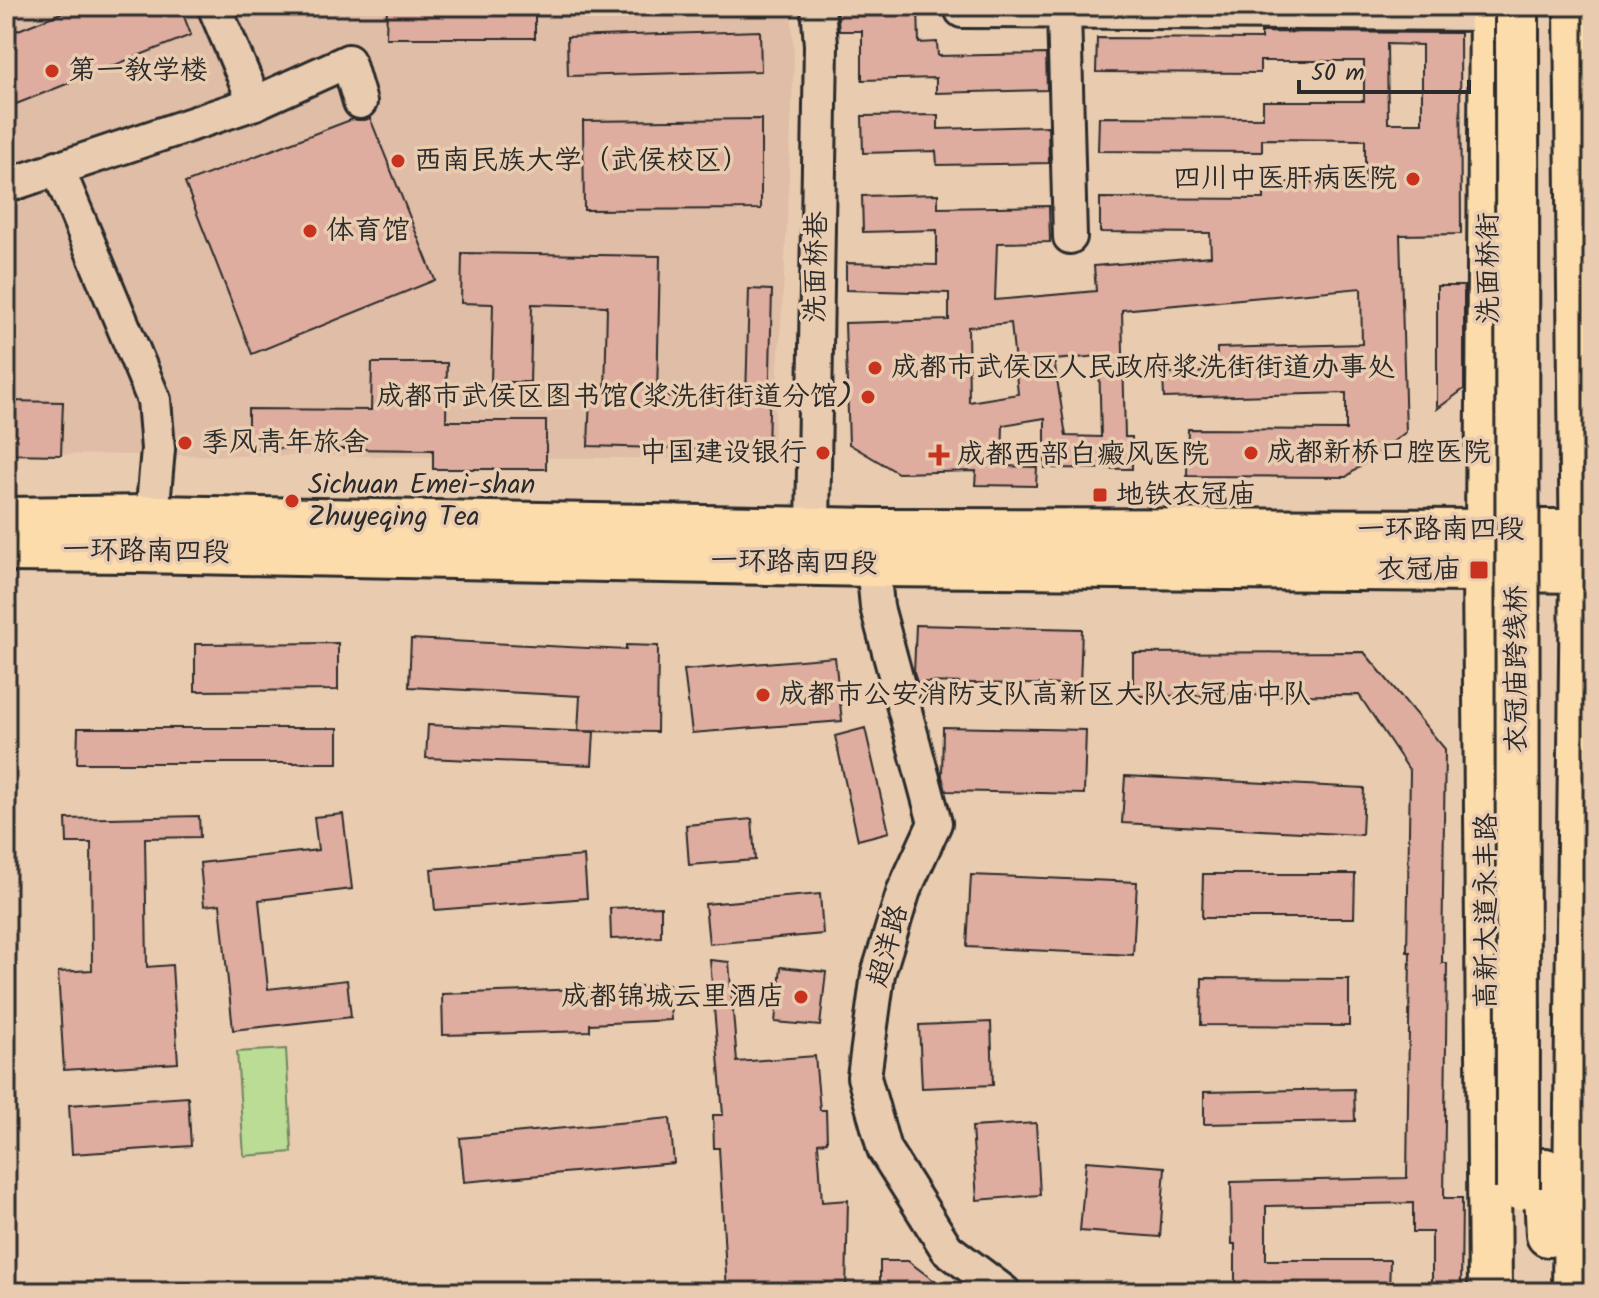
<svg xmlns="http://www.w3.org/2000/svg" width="1599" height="1298" font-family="Kalam,'LXGW WenKai TC',sans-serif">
	<rect width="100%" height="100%" fill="#e9ccb0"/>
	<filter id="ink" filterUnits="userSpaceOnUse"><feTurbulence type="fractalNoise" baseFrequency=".0125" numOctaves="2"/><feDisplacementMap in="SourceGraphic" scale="16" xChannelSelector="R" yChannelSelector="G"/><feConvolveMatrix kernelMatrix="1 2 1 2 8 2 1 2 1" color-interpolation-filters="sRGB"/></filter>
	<g filter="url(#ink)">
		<!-- built -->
		<polygon fill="#dfbda6" points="6,6 791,6 794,60 785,262 772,459 6,454"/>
		<!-- green -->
		<polygon fill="#badc95" stroke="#728460" stroke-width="2" points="286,1049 292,1152 244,1156 237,1052"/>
		<!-- building -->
		<g fill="#dfad9f" stroke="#2b2b2b" stroke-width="2" fill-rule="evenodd">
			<polygon points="78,6 180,6 191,35 6,108 6,35"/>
			<polygon points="387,6 535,6 535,38 386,38"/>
			<polygon points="837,6 918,6 919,43 937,42 938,56 1046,54 1047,90 936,93 936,78 862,80 862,31 839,31"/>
			<polygon points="760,31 761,71 568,76 567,37"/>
			<path d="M1261 32 1460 33 1461 234 1400 235 1406 432 1346 477 1187 476 1188 429 1346 430V393L1164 398 1163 373 1217 372V348L1362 344 1361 288 1122 310 1125 437H1132V469L1045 468V418L1003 425 1002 466 1037 467 1036 486 975 485 976 471 898 473 849 444 845 323 949 320V293L846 290V263L937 265V230L863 232 862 196 938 194V208L1049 206 1050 242 997 243 995 300 1096 291 1094 266 1211 256 1210 233 1100 232V198L1264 199V182L1365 183V140L1262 139V152L1098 151 1099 117 1263 118V101H1364V61H1260V73L1096 72 1097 38 1261 39ZM1387 44 1422 45V123H1388ZM1011 323 1018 394 969 402 968 327ZM1099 356 1101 437 1066 436 1054 360Z"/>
			<polygon points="938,115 938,129 1048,126 1049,163 937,165 936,151 863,153 862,116"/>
			<polygon points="370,118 435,280 252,354 185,183 353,119 365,120"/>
			<polygon points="761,119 761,209 584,210 583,121"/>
			<polygon points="462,253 660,256 657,397 746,399 749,289 772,290 768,451 588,446 590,395 605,395 607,306 532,304 530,382 491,382 493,304 461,303"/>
			<polygon points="1437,286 1464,286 1464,389 1437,409"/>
			<polygon points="372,363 447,363 446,421 546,421 546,469 433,469 433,450 248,448 248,409 371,410"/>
			<polygon points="6,401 63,402 61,455 6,454"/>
			<polygon points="916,625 1082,629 1080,685 917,682 914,673"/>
			<polygon points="411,639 626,650 626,645 658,646 657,732 578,731 580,696 409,687"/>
			<polygon points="338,643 338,690 195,691 195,644"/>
			<polygon points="1364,652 1445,749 1442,963 1447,963 1444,1198 1462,1198 1461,1292 1432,1292 1432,1232 1413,1232 1413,1203 1266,1206 1266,1260 1390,1260 1389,1292 1235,1292 1235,1244 1232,1244 1231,1182 1407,1178 1410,952 1407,952 1410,771 1359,695 1133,696 1133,653"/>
			<polygon points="835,657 842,721 692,733 684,670"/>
			<polygon points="428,725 594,732 592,765 426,758"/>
			<polygon points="943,727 1086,730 1084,794 946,791 942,776"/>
			<polygon points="78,728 338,728 338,763 77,763"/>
			<polygon points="865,728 889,832 858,840 835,736"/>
			<polygon points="1125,776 1364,788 1362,835 1122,823"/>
			<polygon points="343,814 352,889 259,900 268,989 347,980 351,1017 233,1030 220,904 204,906 200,863 318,850 314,817"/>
			<polygon points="199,816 200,837 145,838 147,967 172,965 178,1063 64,1070 58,972 92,970 91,843 67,843 66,819"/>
			<polygon points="752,819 755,860 689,865 686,825"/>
			<polygon points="584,856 587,898 435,910 431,869"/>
			<polygon points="1203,874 1355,874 1354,918 1202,918"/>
			<polygon points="971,875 1137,882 1133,955 967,947"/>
			<polygon points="820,894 823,934 709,944 705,904"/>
			<polygon points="661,906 661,937 611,939 610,908"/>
			<polygon points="710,960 729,962 737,1062 815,1056 820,1110 826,1110 827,1142 818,1143 822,1202 848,1200 846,1292 727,1292 719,1148 714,1148 713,1115 723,1115"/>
			<polygon points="781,967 826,972 820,1026 775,1022"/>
			<polygon points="1202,978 1349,979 1349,1026 1201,1025"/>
			<polygon points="669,984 671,1020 590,1024 590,1031 443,1035 442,994 610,988"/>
			<polygon points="991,1022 993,1085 922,1088 919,1025"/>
			<polygon points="1354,1089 1355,1121 1204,1124 1204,1092"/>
			<polygon points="188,1097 191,1146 72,1154 69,1105"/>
			<polygon points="670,1118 674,1163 464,1182 460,1138"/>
			<polygon points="1036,1123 1040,1195 977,1200 972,1127"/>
			<polygon points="1086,1161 1165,1167 1160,1237 1080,1231"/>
			<polygon points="880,1261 908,1261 949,1292 880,1292"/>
		</g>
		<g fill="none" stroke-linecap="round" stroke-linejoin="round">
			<!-- minor casing -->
			<g stroke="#2b2b2b" stroke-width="38">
				<g id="minor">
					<polyline points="214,6 255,103"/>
					<polyline points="962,11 1491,14"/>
					<polyline points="1064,12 1070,237"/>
					<polyline points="57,167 154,400 158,449 152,517"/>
					<polyline points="6,186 255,103 348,61 360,102"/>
					<polyline points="813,528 821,45 818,6"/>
					<polyline points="873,565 877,607 935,823 904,890 878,974 864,1077 884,1149 947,1249 1004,1292"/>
				</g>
			</g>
			<!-- major casing -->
			<g stroke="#2b2b2b" stroke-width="48">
				<g id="major">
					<polyline points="6,519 152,517 874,530 1593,531"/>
					<polyline points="6,550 136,551 873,565 1593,571"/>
					<polyline points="1545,1170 1548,1235"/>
					<polyline points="1490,1292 1484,571 1487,530 1491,6"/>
					<polyline points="1574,1292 1582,571 1576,6"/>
				</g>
			</g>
			<!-- minor -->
			<use href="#minor" stroke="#e9ccb0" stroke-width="32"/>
			<!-- major -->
			<use href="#major" stroke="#fddcac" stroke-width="42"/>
			<!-- major-bridge casing -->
			<g stroke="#2b2b2b" stroke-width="48" stroke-linecap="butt">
				<polyline id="major-bridge" points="1517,6 1518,1188"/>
			</g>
			<!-- major-bridge -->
			<use href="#major-bridge" stroke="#fddcac" stroke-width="42"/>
		</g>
	</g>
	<!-- markers -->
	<g fill="#c8321e" stroke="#e9ccb0" stroke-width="3">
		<circle cx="52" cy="71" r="8"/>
		<circle cx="398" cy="161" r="8"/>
		<circle cx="1413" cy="179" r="8"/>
		<circle cx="310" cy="231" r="8"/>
		<circle cx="875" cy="368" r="8"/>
		<circle cx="868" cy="397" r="8"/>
		<circle cx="185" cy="443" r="8"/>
		<circle cx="823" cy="453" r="8"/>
		<circle cx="1251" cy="453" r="8"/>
		<path d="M935 443h8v8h8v8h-8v8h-8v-8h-8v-8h8z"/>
		<rect x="1092" y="487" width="16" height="16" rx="4"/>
		<circle cx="292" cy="501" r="8"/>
		<rect x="1469" y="560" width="20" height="20" rx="4"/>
		<circle cx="763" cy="695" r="8"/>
		<circle cx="801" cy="997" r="8"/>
	</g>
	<g text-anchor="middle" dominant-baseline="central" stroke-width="7" stroke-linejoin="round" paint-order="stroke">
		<!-- poi labels -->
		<g font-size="28" fill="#2b2b2b" stroke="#e9ccb0" text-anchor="start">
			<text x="68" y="71">第一教学楼</text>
			<text x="414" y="161">西南民族大学（武侯校区）</text>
			<text x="1397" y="179" text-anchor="end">四川中医肝病医院</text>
			<text x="326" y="231">体育馆</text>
			<text x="891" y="368">成都市武侯区人民政府浆洗街街道办事处</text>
			<text x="852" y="397" text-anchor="end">成都市武侯区图书馆(浆洗街街道分馆)</text>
			<text x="201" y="443">季风青年旅舍</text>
			<text x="807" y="453" text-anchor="end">中国建设银行</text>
			<text x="1267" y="453">成都新桥口腔医院</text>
			<text x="957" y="455">成都西部白癜风医院</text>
			<text x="308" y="485">Sichuan Emei-shan<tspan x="308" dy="32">Zhuyeqing Tea</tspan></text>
			<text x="1116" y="495">地铁衣冠庙</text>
			<text x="1461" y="570" text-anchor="end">衣冠庙</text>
			<text x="779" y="695">成都市公安消防支队高新区大队衣冠庙中队</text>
			<text x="785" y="997" text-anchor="end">成都锦城云里酒店</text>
		</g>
		<!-- street labels -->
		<g font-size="28" fill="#2b2b2b" stroke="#e9ccb0">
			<text transform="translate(817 267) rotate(-89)">洗面桥巷</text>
			<text transform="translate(1489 268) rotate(-90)">洗面桥街</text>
			<text x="1441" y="530">一环路南四段</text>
			<text transform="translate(146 552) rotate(1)">一环路南四段</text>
			<text transform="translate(794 563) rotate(1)">一环路南四段</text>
			<text transform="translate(1517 669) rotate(-90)">衣冠庙跨线桥</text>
			<text transform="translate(1487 911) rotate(-90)">高新大道永丰路</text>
			<text transform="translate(889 946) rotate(-75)">超洋路</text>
		</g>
	</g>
	<!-- margin -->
	<rect width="1599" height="1298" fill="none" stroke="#e9ccb0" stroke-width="32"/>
	<rect x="16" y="16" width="1567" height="1266" fill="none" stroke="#2b2b2b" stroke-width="3" filter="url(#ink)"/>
	<!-- scale -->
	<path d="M1299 80v12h170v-12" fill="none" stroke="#2b2b2b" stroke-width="4"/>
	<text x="1311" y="80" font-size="24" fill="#2b2b2b" stroke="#e9ccb0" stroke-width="6" paint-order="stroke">50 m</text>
</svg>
